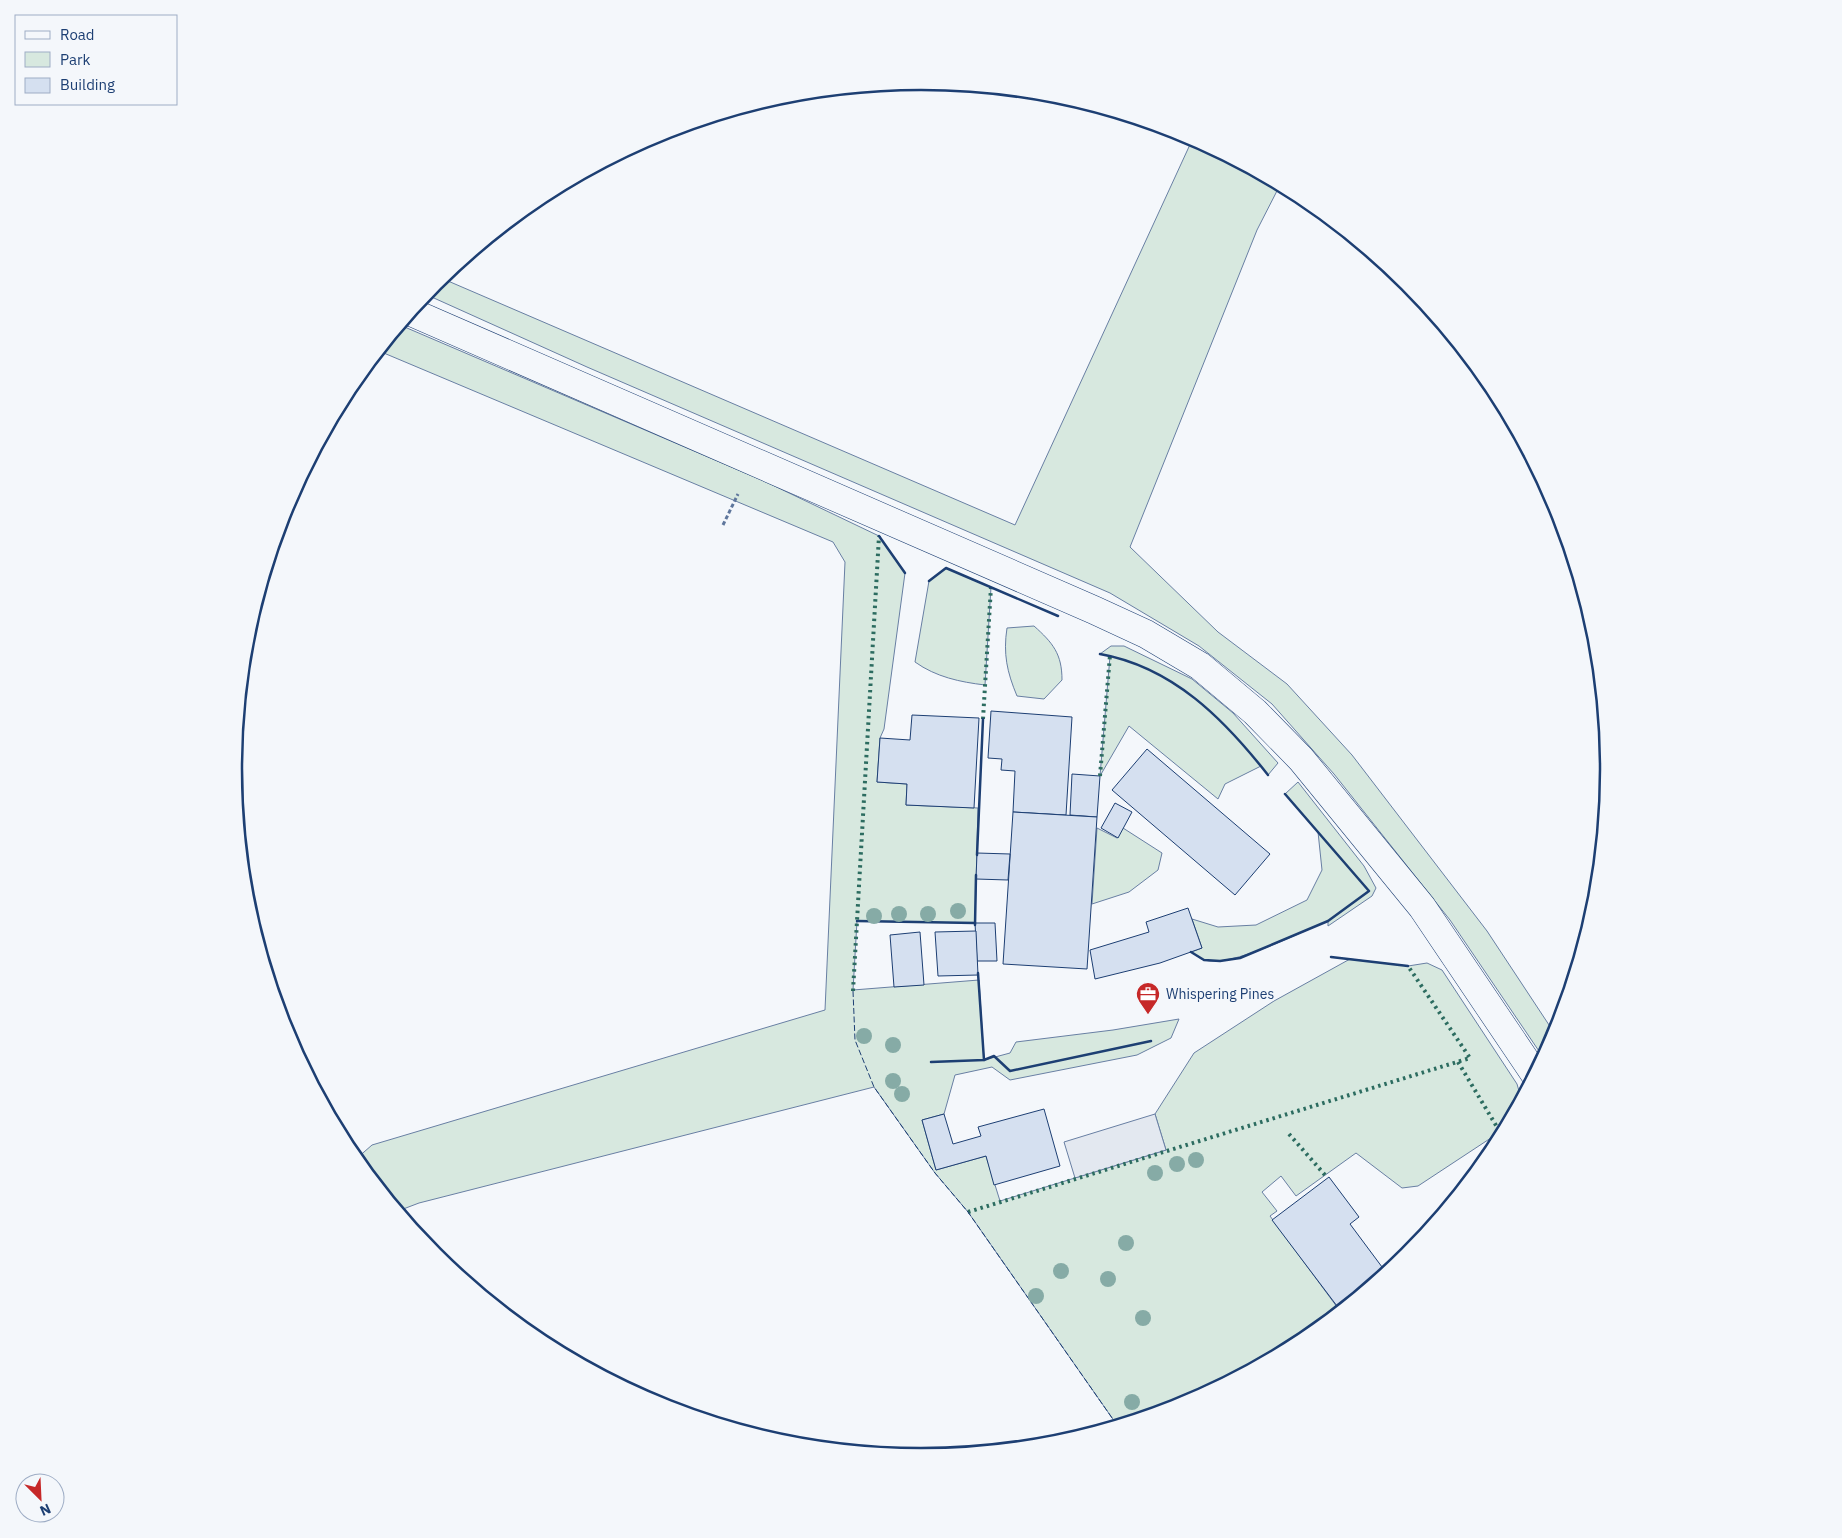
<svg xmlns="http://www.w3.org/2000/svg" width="1842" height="1538" font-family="'IBM Plex Sans',sans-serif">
	<rect width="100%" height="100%" fill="#f4f7fb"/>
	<!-- green -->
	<g fill="#d7e8df" stroke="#687fa3">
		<polygon points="1193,138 1280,185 1257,230 1130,547 1218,632 1287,684 1352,755 1487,931 1555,1034 1543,1057 1450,920 1334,774 1272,704 1199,646 1110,593 587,367 425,294 441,278 1015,525"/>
		<polygon points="400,325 764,481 879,536 905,573 884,729 880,738 877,782 907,784 906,805 978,808 975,923 857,921 853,990 979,980 984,1060 1010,1053 1016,1042 1113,1030 1179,1019 1171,1038 1137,1055 1010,1080 992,1067 955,1075 944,1114 922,1120 936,1170 986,1156 1000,1201 1166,1150 1155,1114 1194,1053 1274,1001 1350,959 1408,966 1427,963 1442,970 1517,1084 1521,1098 1509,1122 1500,1132 1418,1186 1402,1188 1356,1153 1296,1196 1281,1176 1262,1192 1277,1211 1270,1216 1340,1311 1303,1341 1184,1404 1117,1425 968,1212 935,1173 874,1087 419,1203 398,1211 356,1159 372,1145 825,1010 845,562 833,542 379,351"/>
		<path d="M946 568 991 587 985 685C960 682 936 677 915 662L929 581Z"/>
		<path d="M1034 626C1053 643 1062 654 1062 680L1044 699 1017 696C1007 672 1003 654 1007 628Z"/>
		<polygon points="1111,646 1124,646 1192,679 1233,713 1278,763 1268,775 1261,766 1225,784 1218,799 1129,726 1100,776 1110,656 1100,654"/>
		<path d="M1298 782 1364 866 1376 888 1372 896 1328 926V921C1300 932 1232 968 1204 960 1200 959 1195 954 1191 952L1202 948 1192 919 1218 927 1256 925 1307 900 1322 870 1318 832 1285 794Z"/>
		<polygon points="1097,828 1117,838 1123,828 1162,853 1158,870 1129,892 1092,904"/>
	</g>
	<!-- parking -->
	<polygon fill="#e3e8f0" stroke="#687fa3" points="1155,1114 1166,1150 1075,1178 1064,1142"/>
	<!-- building -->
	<g fill="#d5e0f0" stroke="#1d3f73">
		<polygon points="991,711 1072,717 1066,815 1013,812 1015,771 1001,770 1002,759 988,758"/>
		<polygon points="912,715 979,718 974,808 906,805 907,784 877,782 880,738 910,740"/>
		<polygon points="1147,749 1270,854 1235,895 1112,790"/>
		<polygon points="1072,774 1100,776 1097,817 1070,815"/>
		<polygon points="1115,803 1132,812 1118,838 1101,828"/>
		<polygon points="1013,812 1097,817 1087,969 1003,964"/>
		<polygon points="977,853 1010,854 1008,880 976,879"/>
		<polygon points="1188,908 1202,948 1160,963 1095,979 1090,950 1149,932 1146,922"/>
		<polygon points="975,923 995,923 997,961 977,961"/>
		<polygon points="976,931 978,975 938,976 935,932"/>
		<polygon points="920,932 924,985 894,987 890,935"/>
		<polygon points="1044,1109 1060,1166 994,1185 986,1156 936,1170 922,1120 944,1114 953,1144 981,1136 978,1127"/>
		<polygon points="1329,1177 1359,1217 1350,1224 1385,1271 1337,1306 1272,1220"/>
		<polygon points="1305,1332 1308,1336 1281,1353"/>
	</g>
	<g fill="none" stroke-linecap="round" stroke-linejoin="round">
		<!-- minor casing -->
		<g stroke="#1d3f73" stroke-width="29">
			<polyline id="minor" points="411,312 1094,610 1146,634 1200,666 1255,712 1301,759 1422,907 1534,1073"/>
		</g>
		<!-- path -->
		<polyline stroke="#5e769c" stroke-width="3" stroke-dasharray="4 2.5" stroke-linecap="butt" points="723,525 738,494"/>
		<!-- minor -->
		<use href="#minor" stroke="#f4f7fb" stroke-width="28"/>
		<!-- hedge -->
		<g stroke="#2c6c60" stroke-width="4" stroke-dasharray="2.5 4" stroke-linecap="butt">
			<polyline points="983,719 991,587"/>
			<polyline points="1100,776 1110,655"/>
			<polyline points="853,991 879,536"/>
			<polyline points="1458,1062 1500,1132"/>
			<polyline points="1289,1134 1325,1175"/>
			<polyline points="968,1212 1470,1058 1408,966"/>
		</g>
		<!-- fence -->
		<polyline stroke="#1d3f73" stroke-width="1" stroke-dasharray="6 2.5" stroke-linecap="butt" points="853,991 855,1040 874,1087 935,1173 968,1212 1117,1425"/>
		<!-- wall -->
		<g stroke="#1d3f73" stroke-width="2.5">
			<polyline points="879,536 905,573"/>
			<polyline points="929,581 946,568 1058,616"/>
			<path d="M1100 654C1173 667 1224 719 1268 775"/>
			<polyline points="977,855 983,719"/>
			<polyline points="857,921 975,923"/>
			<polyline points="975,925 976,875"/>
			<polyline points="1191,952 1204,960 1220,961 1240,958 1328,921 1369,891 1285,794"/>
			<polyline points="1331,957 1408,966"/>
			<polyline points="978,973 984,1060"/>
			<polyline points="931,1062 984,1060 994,1056 1010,1071 1151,1041"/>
			<polyline points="1500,1132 1509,1122"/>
		</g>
	</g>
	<!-- trees -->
	<g fill="#86aba6">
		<circle cx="958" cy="911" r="8"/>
		<circle cx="899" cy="914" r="8"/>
		<circle cx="928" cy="914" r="8"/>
		<circle cx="874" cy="916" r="8"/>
		<circle cx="864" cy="1036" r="8"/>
		<circle cx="893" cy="1045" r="8"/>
		<circle cx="893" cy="1081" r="8"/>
		<circle cx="902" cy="1094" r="8"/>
		<circle cx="1196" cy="1160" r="8"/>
		<circle cx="1177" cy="1164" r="8"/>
		<circle cx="1155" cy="1173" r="8"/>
		<circle cx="1126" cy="1243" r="8"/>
		<circle cx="1061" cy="1271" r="8"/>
		<circle cx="1108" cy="1279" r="8"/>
		<circle cx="1036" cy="1296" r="8"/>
		<circle cx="1143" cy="1318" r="8"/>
		<circle cx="1132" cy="1402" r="8"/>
	</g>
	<!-- icons -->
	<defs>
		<g id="office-pin" transform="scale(1.25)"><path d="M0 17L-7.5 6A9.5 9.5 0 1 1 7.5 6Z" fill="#c62828" stroke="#f4f7fb"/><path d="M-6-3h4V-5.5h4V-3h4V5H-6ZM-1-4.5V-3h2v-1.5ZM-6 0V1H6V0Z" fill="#fff"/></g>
	</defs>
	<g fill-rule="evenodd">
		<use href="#office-pin" x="1148" y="994"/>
	</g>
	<g text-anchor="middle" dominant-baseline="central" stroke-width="4" stroke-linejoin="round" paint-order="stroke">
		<!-- poi labels -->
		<g font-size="14" fill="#1d3f73" stroke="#f4f7fb" text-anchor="start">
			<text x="1166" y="994">Whispering Pines</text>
		</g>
	</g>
	<!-- crop -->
	<path d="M0 0H1842V1538H0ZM242 769a679 679 0 1 1 1358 0a679 679 0 1 1-1358 0Z" fill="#f4f7fb" fill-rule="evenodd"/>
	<path fill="none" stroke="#1d3f73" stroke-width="2.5" d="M242 769a679 679 0 1 1 1358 0a679 679 0 1 1-1358 0Z"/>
	<!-- legend -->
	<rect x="15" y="15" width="162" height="90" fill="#f4f7fb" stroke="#9eadc5"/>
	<rect x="25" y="31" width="25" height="8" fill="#f4f7fb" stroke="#9eadc5"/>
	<text x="60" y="40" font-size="15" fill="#1d3f73">Road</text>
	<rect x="25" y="52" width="25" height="15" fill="#d7e8df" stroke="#9eadc5"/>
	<text x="60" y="65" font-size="15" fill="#1d3f73">Park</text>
	<rect x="25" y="78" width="25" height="15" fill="#d5e0f0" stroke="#9eadc5"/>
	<text x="60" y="90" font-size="15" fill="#1d3f73">Building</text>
	<!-- north arrow -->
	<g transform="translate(40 1498) rotate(156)"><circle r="24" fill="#f4f7fb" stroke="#9eadc5"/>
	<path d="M0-4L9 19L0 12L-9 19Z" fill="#c62828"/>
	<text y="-8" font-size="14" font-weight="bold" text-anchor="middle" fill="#1d3f73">N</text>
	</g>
</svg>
